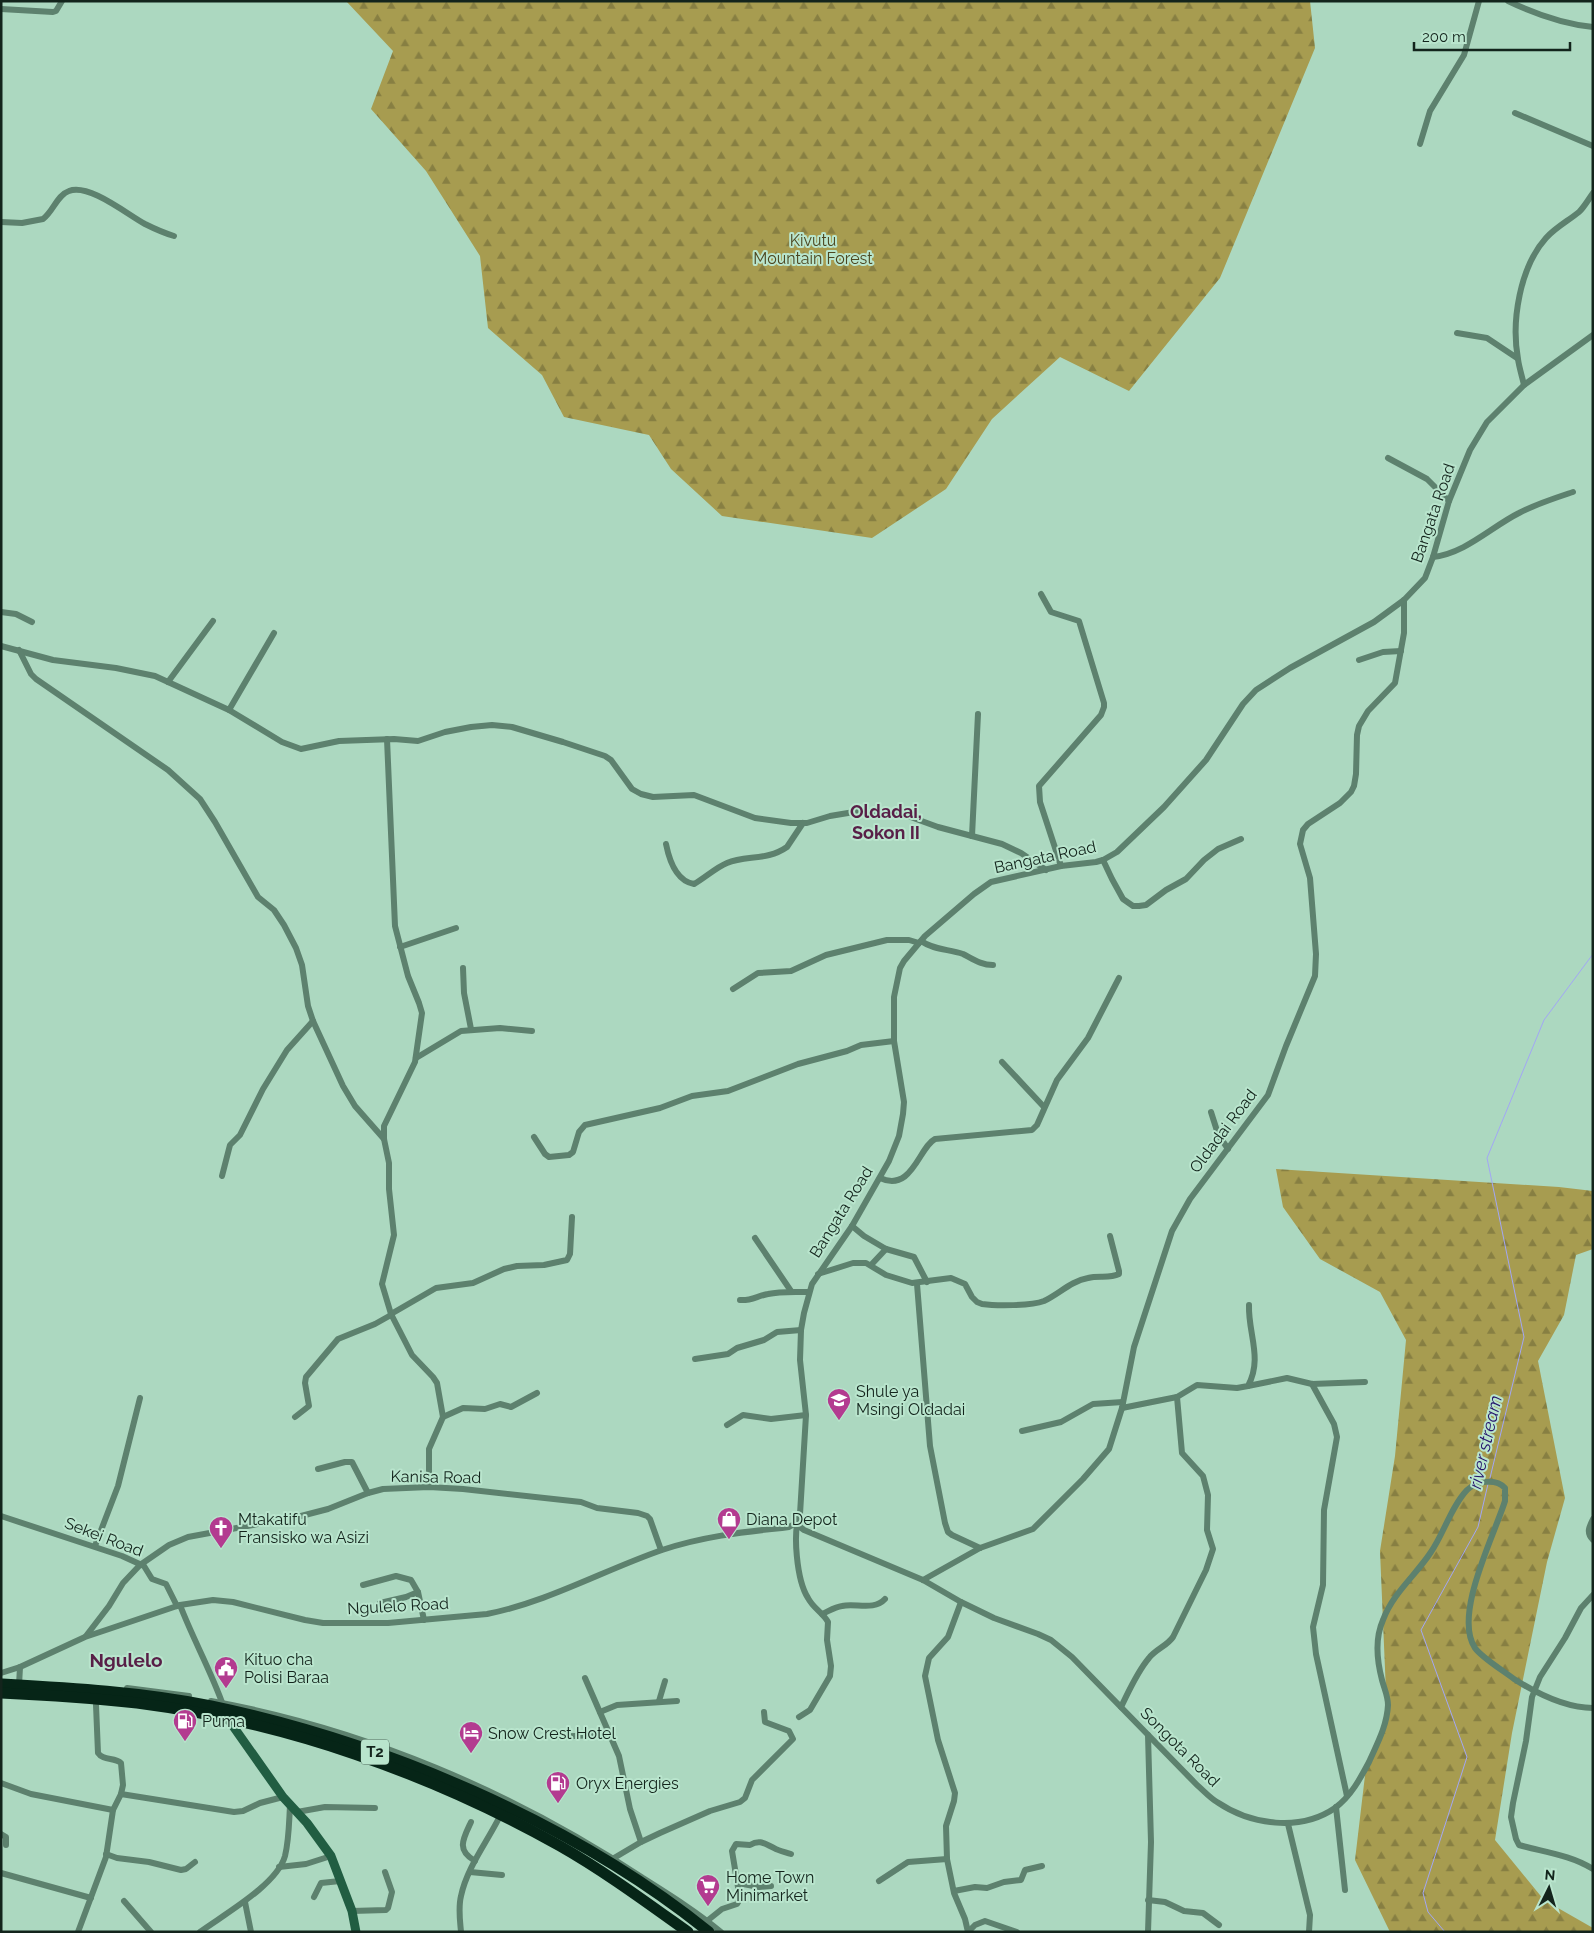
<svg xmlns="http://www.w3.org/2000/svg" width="1594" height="1933" font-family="Raleway,sans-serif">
	<defs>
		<pattern id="forest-firs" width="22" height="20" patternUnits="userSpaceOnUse" patternTransform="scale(1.25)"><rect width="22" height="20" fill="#a79c50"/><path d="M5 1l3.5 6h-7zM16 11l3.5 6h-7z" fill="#877f42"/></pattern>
	</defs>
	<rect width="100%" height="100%" fill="#acd8c0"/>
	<!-- forest -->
	<g fill="url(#forest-firs)">
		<polygon points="346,1 1310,1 1315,48 1220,278 1129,391 1060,357 992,419 946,489 872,538 722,516 671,469 649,435 564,417 542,375 488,328 480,256 426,171 371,109 393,51"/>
		<polygon points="1276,1169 1559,1187 1593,1191 1593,1249 1576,1255 1564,1315 1538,1361 1565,1498 1547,1562 1512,1733 1495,1840 1544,1900 1593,1928 1593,1932 1390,1932 1355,1860 1366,1767 1387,1716 1380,1551 1395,1456 1406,1340 1380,1292 1320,1259 1283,1207"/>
	</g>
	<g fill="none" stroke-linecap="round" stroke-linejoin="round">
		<!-- stream -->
		<g stroke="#a2a6f5" stroke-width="1">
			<polyline points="1490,1478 1524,1337 1487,1158 1544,1020 1593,954"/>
			<polyline points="1445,1932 1428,1912 1423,1893 1467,1757 1421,1630 1478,1527 1488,1484"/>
		</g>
		<!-- street -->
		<g stroke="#5d816e" stroke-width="6">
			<path d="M1508 1C1535 14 1563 24 1593 27"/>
			<polyline points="1,9 53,12 56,11 62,1"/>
			<polyline points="1515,113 1593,146"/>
			<polyline points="1420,144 1430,111 1464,55 1479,1"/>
			<path d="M1 222 22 223 43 219C53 212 57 195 69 191 89 183 128 215 145 224 155 229 164 233 174 236"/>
			<polyline points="1457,333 1487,338 1517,358"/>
			<path d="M1524 385C1522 376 1519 367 1518 359 1511 321 1520 267 1546 238 1556 227 1568 221 1579 212 1585 206 1588 200 1593 193"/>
			<polyline points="1388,458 1427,479 1449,501"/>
			<path d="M1433 557C1466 553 1491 527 1519 513 1536 504 1555 498 1573 492"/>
			<polyline points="1041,594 1051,612 1079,621 1104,703 1104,707 1101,715 1039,786 1040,802 1061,866"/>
			<polyline points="1,612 16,614 32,622"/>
			<polyline points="1,646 53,660 116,668 155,676 229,710 282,742 301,749 339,741 394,739 418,741 445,732 471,727 492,725 512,727 563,742 605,756 611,760 632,789 641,794 653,797 694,795 755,818 791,823 807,823 830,816 860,811 897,812 938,827 1002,844 1021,853 1046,870"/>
			<polyline points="19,650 31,674 36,679 168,770 200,799 215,822 258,897 274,910 284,925 296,948 302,965 308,1006 313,1021 343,1086 355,1106 384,1139"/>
			<polyline points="1359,660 1383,652 1401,651"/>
			<polyline points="168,682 213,621"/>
			<polyline points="229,710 274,633"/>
			<polyline points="387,739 395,926 408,976 419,1003 422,1013 415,1062 384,1126 384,1139 389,1163 389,1189 394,1235 382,1284 391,1314 412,1355 433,1377 437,1383 443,1417 429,1449 429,1487"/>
			<polyline points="972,836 978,714"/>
			<path d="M666 844C669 859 676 881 694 884 705 878 715 868 727 863 746 855 767 861 787 847L803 823"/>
			<polyline points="1103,860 1112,879 1123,899 1133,906 1139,906 1146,905 1166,890 1186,879 1204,860 1218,849 1241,839"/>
			<path d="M921 941C934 950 948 949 963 954 973 959 981 965 993 965"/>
			<polyline points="400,947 456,928"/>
			<polyline points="463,968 464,993 471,1029"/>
			<polyline points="733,989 758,973 791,971 826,955 887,940 909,940 919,943"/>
			<polyline points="416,1058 461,1031 500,1028 532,1031"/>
			<polyline points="1002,1062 1044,1107"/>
			<polyline points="1211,1112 1218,1134 1228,1149"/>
			<polyline points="534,1137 545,1154 549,1157 569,1155 573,1152 579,1132 585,1125 660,1108 692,1096 728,1091 798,1064 847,1051 861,1045 894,1041"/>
			<polyline points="222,1176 230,1145 240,1135 263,1089 287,1050 313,1021"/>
			<path d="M880 1178C912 1193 919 1147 935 1139L1032 1130 1037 1125 1057 1080 1088 1038 1119 978"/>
			<polyline points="852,1226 864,1236 886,1249 914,1257 927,1282"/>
			<polyline points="755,1238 791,1291"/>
			<polyline points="871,1265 886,1249"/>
			<path d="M818 1274 853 1263H866L886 1275 912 1283 951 1278 965 1284 972 1297 977 1302 982 1304C996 1306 1031 1306 1044 1301 1059 1294 1071 1281 1088 1278 1099 1275 1109 1279 1119 1274V1271L1110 1236"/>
			<polyline points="917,1284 930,1446 945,1523 948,1532 952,1535 980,1548"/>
			<path d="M740 1300C751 1301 757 1296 768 1294 781 1291 795 1292 809 1292"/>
			<polyline points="391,1314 436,1288 473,1283 504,1269 517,1266 544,1265 567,1260 570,1254 572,1217"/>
			<polyline points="695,1359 728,1354 737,1348 764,1340 777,1332 801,1330"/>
			<polyline points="1312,1384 1334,1424 1337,1437 1324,1510 1323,1585 1313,1627 1316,1654 1347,1796"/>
			<polyline points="1248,1386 1287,1378 1312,1384 1365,1382"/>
			<path d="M1122 1408 1177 1397 1197 1385 1237 1388 1248 1386C1263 1358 1248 1334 1249 1305"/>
			<polyline points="295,1417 309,1406 305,1383 306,1377 338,1339 375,1324 391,1315"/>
			<polyline points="443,1417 463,1408 485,1409 500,1404 511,1407 537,1393"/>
			<polyline points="727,1425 743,1415 771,1419 806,1415"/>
			<polyline points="1022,1431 1061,1422 1093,1404 1123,1402"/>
			<polyline points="318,1469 345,1462 352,1462 368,1493"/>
			<polyline points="1,1516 122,1556 144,1566 152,1579 166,1584 177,1606"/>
			<path d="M1593 1519C1589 1527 1586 1533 1593 1540"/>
			<path d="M798 1521 800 1527 804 1530 923 1580 961 1602 994 1618 1038 1634 1051 1640 1072 1657 1197 1785C1204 1791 1210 1798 1217 1802 1251 1825 1300 1832 1335 1808 1351 1796 1360 1779 1369 1762 1377 1744 1387 1726 1388 1705 1388 1696 1384 1688 1382 1680 1377 1661 1375 1638 1383 1620 1393 1593 1416 1575 1431 1552 1444 1533 1451 1507 1467 1490 1476 1481 1496 1478 1505 1488V1501C1494 1536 1453 1615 1475 1648 1482 1658 1504 1671 1514 1679 1536 1693 1566 1708 1593 1708"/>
			<polyline points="95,1546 118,1486 140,1398"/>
			<polyline points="923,1580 980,1548 1033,1529 1083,1479 1109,1449 1122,1408 1134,1347 1172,1231 1190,1199 1268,1095 1286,1046 1315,976 1316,954 1310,878 1300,844 1303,830 1308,824 1340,803 1351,792 1354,786 1356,774 1357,735 1359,726 1368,711 1395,683 1404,633 1404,600"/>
			<polyline points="363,1585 396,1576 411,1580 418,1592 424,1620"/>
			<path d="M1593 1595 1581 1608 1565 1638 1540 1677 1532 1697 1526 1741 1513 1803 1511 1817 1516 1839 1519 1845C1544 1852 1571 1855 1593 1869"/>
			<polyline points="961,1602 948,1637 929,1658 925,1676 938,1740 955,1793 954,1801 946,1826 947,1859 954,1893 965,1919 968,1932"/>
			<polyline points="380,1603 406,1597 418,1592"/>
			<path d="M180 1605C193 1639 211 1671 223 1705"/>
			<path d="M822 1614C829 1611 835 1607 842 1606 856 1603 874 1611 885 1599"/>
			<polyline points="86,1636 109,1606 123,1583 140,1565 169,1545 188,1537 301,1516 328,1509 368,1493 383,1489 429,1487 463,1489 581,1502 597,1508 638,1513 647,1516 650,1519 661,1550"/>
			<path d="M1 1673 20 1667 85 1637 103 1631 180 1605 213 1600 233 1602 305 1620 323 1623H388L487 1614C548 1602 604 1570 662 1550 701 1537 741 1532 782 1528L789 1527 796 1523"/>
			<polyline points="585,1678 619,1756 630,1809 641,1842"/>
			<polyline points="19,1685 20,1667"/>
			<polyline points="127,1688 189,1696"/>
			<path d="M211 1701C365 1729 513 1792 643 1878 670 1895 697 1912 721 1932"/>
			<polyline points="659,1701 665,1681"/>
			<path d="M1121 1707C1129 1691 1137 1672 1149 1658 1156 1649 1167 1646 1173 1637L1206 1570 1213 1549 1207 1530 1208 1495 1203 1476 1182 1453 1177 1397"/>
			<polyline points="600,1712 617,1705 677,1701"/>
			<path d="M799 1717 810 1710 830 1676 831 1666 827 1640 828 1622C823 1613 813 1608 808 1598 797 1581 792 1532 800 1514L806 1415 800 1360 801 1330 804 1313 812 1284 852 1226 889 1161 899 1136 903 1114 904 1102 894 1041V997L900 968 904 961 925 936 974 894 991 882 1061 866 1096 862 1103 860 1117 852 1164 807 1206 760 1243 704 1256 690 1290 668 1374 622 1404 600 1425 578 1433 557 1449 501 1470 450 1487 422 1524 385 1593 335"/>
			<polyline points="1148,1735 1151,1842 1148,1932"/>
			<polyline points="557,1737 610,1734"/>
			<polyline points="1,1783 31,1794 113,1810"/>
			<polyline points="121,1794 234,1812 243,1811 260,1803 283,1797"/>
			<polyline points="1336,1807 1345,1890"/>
			<polyline points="297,1812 325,1807 375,1808"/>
			<path d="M471 1822C463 1839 456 1850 475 1861"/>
			<polyline points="1288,1824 1310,1915 1309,1932"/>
			<polyline points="1,1834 6,1837 6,1845"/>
			<polyline points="106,1854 117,1858 149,1862 181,1870 186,1869 195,1862"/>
			<polyline points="614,1858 641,1842 660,1833 710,1811 740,1802 745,1798 752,1780 793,1739 789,1731 765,1722 764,1712"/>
			<polyline points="279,1867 306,1864 331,1856"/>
			<polyline points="470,1872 502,1875"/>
			<polyline points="1,1873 91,1898"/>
			<polyline points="879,1881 908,1862 947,1859"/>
			<polyline points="738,1883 759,1887 771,1886"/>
			<polyline points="954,1891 975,1887 987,1888 1004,1882 1021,1880 1025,1870 1042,1866"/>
			<polyline points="314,1897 321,1883 340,1881"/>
			<polyline points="1148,1900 1165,1902 1184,1911 1203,1913 1219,1925"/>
			<polyline points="124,1901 151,1932"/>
			<polyline points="245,1902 251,1932"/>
			<polyline points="352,1911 386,1910 388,1908 392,1892 385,1872"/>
			<path d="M707 1921 722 1909 737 1904 740 1899 732 1851 736 1844 750 1845C760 1839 765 1844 774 1848 779 1851 785 1852 791 1854"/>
			<path d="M78 1932 106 1857 113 1810 121 1794 123 1785 121 1763C115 1757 103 1761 98 1753L96 1705"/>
			<path d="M200 1932C223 1915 277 1885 285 1856 289 1840 289 1822 290 1806"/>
			<path d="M461 1932C460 1920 458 1908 461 1896 467 1867 488 1841 501 1814"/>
			<polyline points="968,1932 975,1925 985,1921 1017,1932"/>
		</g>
		<!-- secondary -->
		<polyline stroke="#215d42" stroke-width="9" points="228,1719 283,1797 307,1823 331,1856 352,1911 356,1932"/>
		<!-- highway -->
		<g stroke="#062517" stroke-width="11">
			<path d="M1 1684C71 1688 142 1692 211 1706 383 1742 571 1821 709 1932"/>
			<path d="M1 1693C46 1695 92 1698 137 1703 285 1722 430 1773 560 1846 604 1871 646 1902 688 1932"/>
		</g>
	</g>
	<!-- icons -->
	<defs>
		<g id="school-pin" transform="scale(1.25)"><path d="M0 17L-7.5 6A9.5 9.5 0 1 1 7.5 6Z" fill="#b33b90" stroke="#b9e5cd"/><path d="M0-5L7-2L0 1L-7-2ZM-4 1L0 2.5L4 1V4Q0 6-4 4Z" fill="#fff"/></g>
		<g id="shop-pin" transform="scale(1.25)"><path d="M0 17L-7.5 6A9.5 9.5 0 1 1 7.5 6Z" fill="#b33b90" stroke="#b9e5cd"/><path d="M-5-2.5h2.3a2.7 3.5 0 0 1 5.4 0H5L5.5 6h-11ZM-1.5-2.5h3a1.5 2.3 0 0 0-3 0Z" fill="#fff"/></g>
		<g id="church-pin" transform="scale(1.25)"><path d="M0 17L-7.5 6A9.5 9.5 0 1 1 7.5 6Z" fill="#b33b90" stroke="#b9e5cd"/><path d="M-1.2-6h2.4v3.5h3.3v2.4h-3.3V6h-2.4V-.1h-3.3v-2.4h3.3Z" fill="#fff"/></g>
		<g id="civic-pin" transform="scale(1.25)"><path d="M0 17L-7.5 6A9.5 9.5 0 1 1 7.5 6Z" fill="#b33b90" stroke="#b9e5cd"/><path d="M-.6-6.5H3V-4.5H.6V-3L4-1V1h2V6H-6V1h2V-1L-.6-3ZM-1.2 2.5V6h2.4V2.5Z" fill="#fff"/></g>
		<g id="fuel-pin" transform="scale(1.25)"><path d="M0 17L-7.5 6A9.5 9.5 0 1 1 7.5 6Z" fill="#b33b90" stroke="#b9e5cd"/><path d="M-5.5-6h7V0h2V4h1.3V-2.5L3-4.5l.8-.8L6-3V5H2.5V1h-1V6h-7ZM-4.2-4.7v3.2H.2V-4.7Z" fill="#fff"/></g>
		<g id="hotel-pin" transform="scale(1.25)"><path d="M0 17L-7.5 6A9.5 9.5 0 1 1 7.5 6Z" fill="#b33b90" stroke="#b9e5cd"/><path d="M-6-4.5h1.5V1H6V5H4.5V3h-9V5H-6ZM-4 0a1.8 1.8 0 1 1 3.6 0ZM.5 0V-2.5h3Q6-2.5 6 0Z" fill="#fff"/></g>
		<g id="supermarket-pin" transform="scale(1.25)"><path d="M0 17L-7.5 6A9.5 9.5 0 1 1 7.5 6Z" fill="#b33b90" stroke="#b9e5cd"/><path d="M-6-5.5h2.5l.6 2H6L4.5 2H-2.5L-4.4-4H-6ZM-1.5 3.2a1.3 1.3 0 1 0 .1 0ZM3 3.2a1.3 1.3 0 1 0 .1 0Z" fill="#fff"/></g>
	</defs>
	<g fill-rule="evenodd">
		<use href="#school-pin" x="839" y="1400"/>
		<use href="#shop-pin" x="729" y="1519"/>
		<use href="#church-pin" x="221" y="1528"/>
		<use href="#civic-pin" x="226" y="1668"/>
		<use href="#fuel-pin" x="185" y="1721"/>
		<use href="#hotel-pin" x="471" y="1733"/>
		<use href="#fuel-pin" x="558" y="1783"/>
		<use href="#supermarket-pin" x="708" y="1886"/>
	</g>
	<g text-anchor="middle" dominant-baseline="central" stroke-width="4" stroke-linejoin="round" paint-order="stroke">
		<!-- shield labels -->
		<rect fill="#b9e5cd" stroke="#455e51" stroke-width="1" x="361" y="1739.5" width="28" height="25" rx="4"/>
		<g font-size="15" font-weight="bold" fill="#13241c">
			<text x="375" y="1752">T2</text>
		</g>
		<!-- park labels -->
		<g font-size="16" fill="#4c4620" stroke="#b9e5cd">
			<text x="813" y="240">Kivutu<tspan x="813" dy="18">Mountain Forest</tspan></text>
		</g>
		<!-- street labels -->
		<g font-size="16" fill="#13241c" stroke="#b9e5cd">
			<text transform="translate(1433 513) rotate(-71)">Bangata Road</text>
			<text transform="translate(1045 857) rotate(-12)">Bangata Road</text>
			<text transform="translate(1223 1131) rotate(-53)">Oldadai Road</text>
			<text transform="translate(841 1212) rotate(-58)">Bangata Road</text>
			<text transform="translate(436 1477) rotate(1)">Kanisa Road</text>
			<text transform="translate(104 1537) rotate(21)">Sekei Road</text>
			<text transform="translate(398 1606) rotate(-3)">Ngulelo Road</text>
			<text transform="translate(1180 1747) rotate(45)">Songota Road</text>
		</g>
		<!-- poi labels -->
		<g font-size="16" fill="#13241c" stroke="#b9e5cd" text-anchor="start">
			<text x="856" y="1391">Shule ya<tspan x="856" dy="18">Msingi Oldadai</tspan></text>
			<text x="238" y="1519">Mtakatifu<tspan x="238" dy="18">Fransisko wa Asizi</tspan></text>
			<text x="746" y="1519">Diana Depot</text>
			<text x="244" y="1659">Kituo cha<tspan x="244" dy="18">Polisi Baraa</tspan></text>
			<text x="202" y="1721">Puma</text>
			<text x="488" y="1733">Snow Crest Hotel</text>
			<text x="576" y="1783">Oryx Energies</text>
			<text x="726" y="1877">Home Town<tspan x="726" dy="18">Minimarket</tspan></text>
		</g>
		<!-- neighbourhood labels -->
		<g font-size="18" font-weight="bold" fill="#581f47" stroke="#b9e5cd">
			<text x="886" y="811">Oldadai,<tspan x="886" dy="21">Sokon II</tspan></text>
		</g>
		<!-- water labels -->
		<g font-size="18" font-style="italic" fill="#24126c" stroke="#b9e5cd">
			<text transform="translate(1485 1442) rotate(-77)">river stream</text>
		</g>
		<!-- quarter labels -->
		<g font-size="19" font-weight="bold" fill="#581f47" stroke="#b9e5cd">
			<text x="126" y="1660">Ngulelo</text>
		</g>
	</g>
	<!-- border -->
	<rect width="1594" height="1933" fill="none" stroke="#13241c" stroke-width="5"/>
	<!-- north arrow -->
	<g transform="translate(1549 1888) rotate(5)" stroke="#b9e5cd" stroke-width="4" paint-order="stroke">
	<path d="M0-4L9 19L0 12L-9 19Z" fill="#13241c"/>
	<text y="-8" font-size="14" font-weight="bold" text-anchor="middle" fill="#13241c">N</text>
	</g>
	<!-- scale -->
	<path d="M1414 42v8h156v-8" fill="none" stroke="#13241c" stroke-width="2.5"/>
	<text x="1422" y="42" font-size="15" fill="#13241c" stroke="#b9e5cd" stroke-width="4" paint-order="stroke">200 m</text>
</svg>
